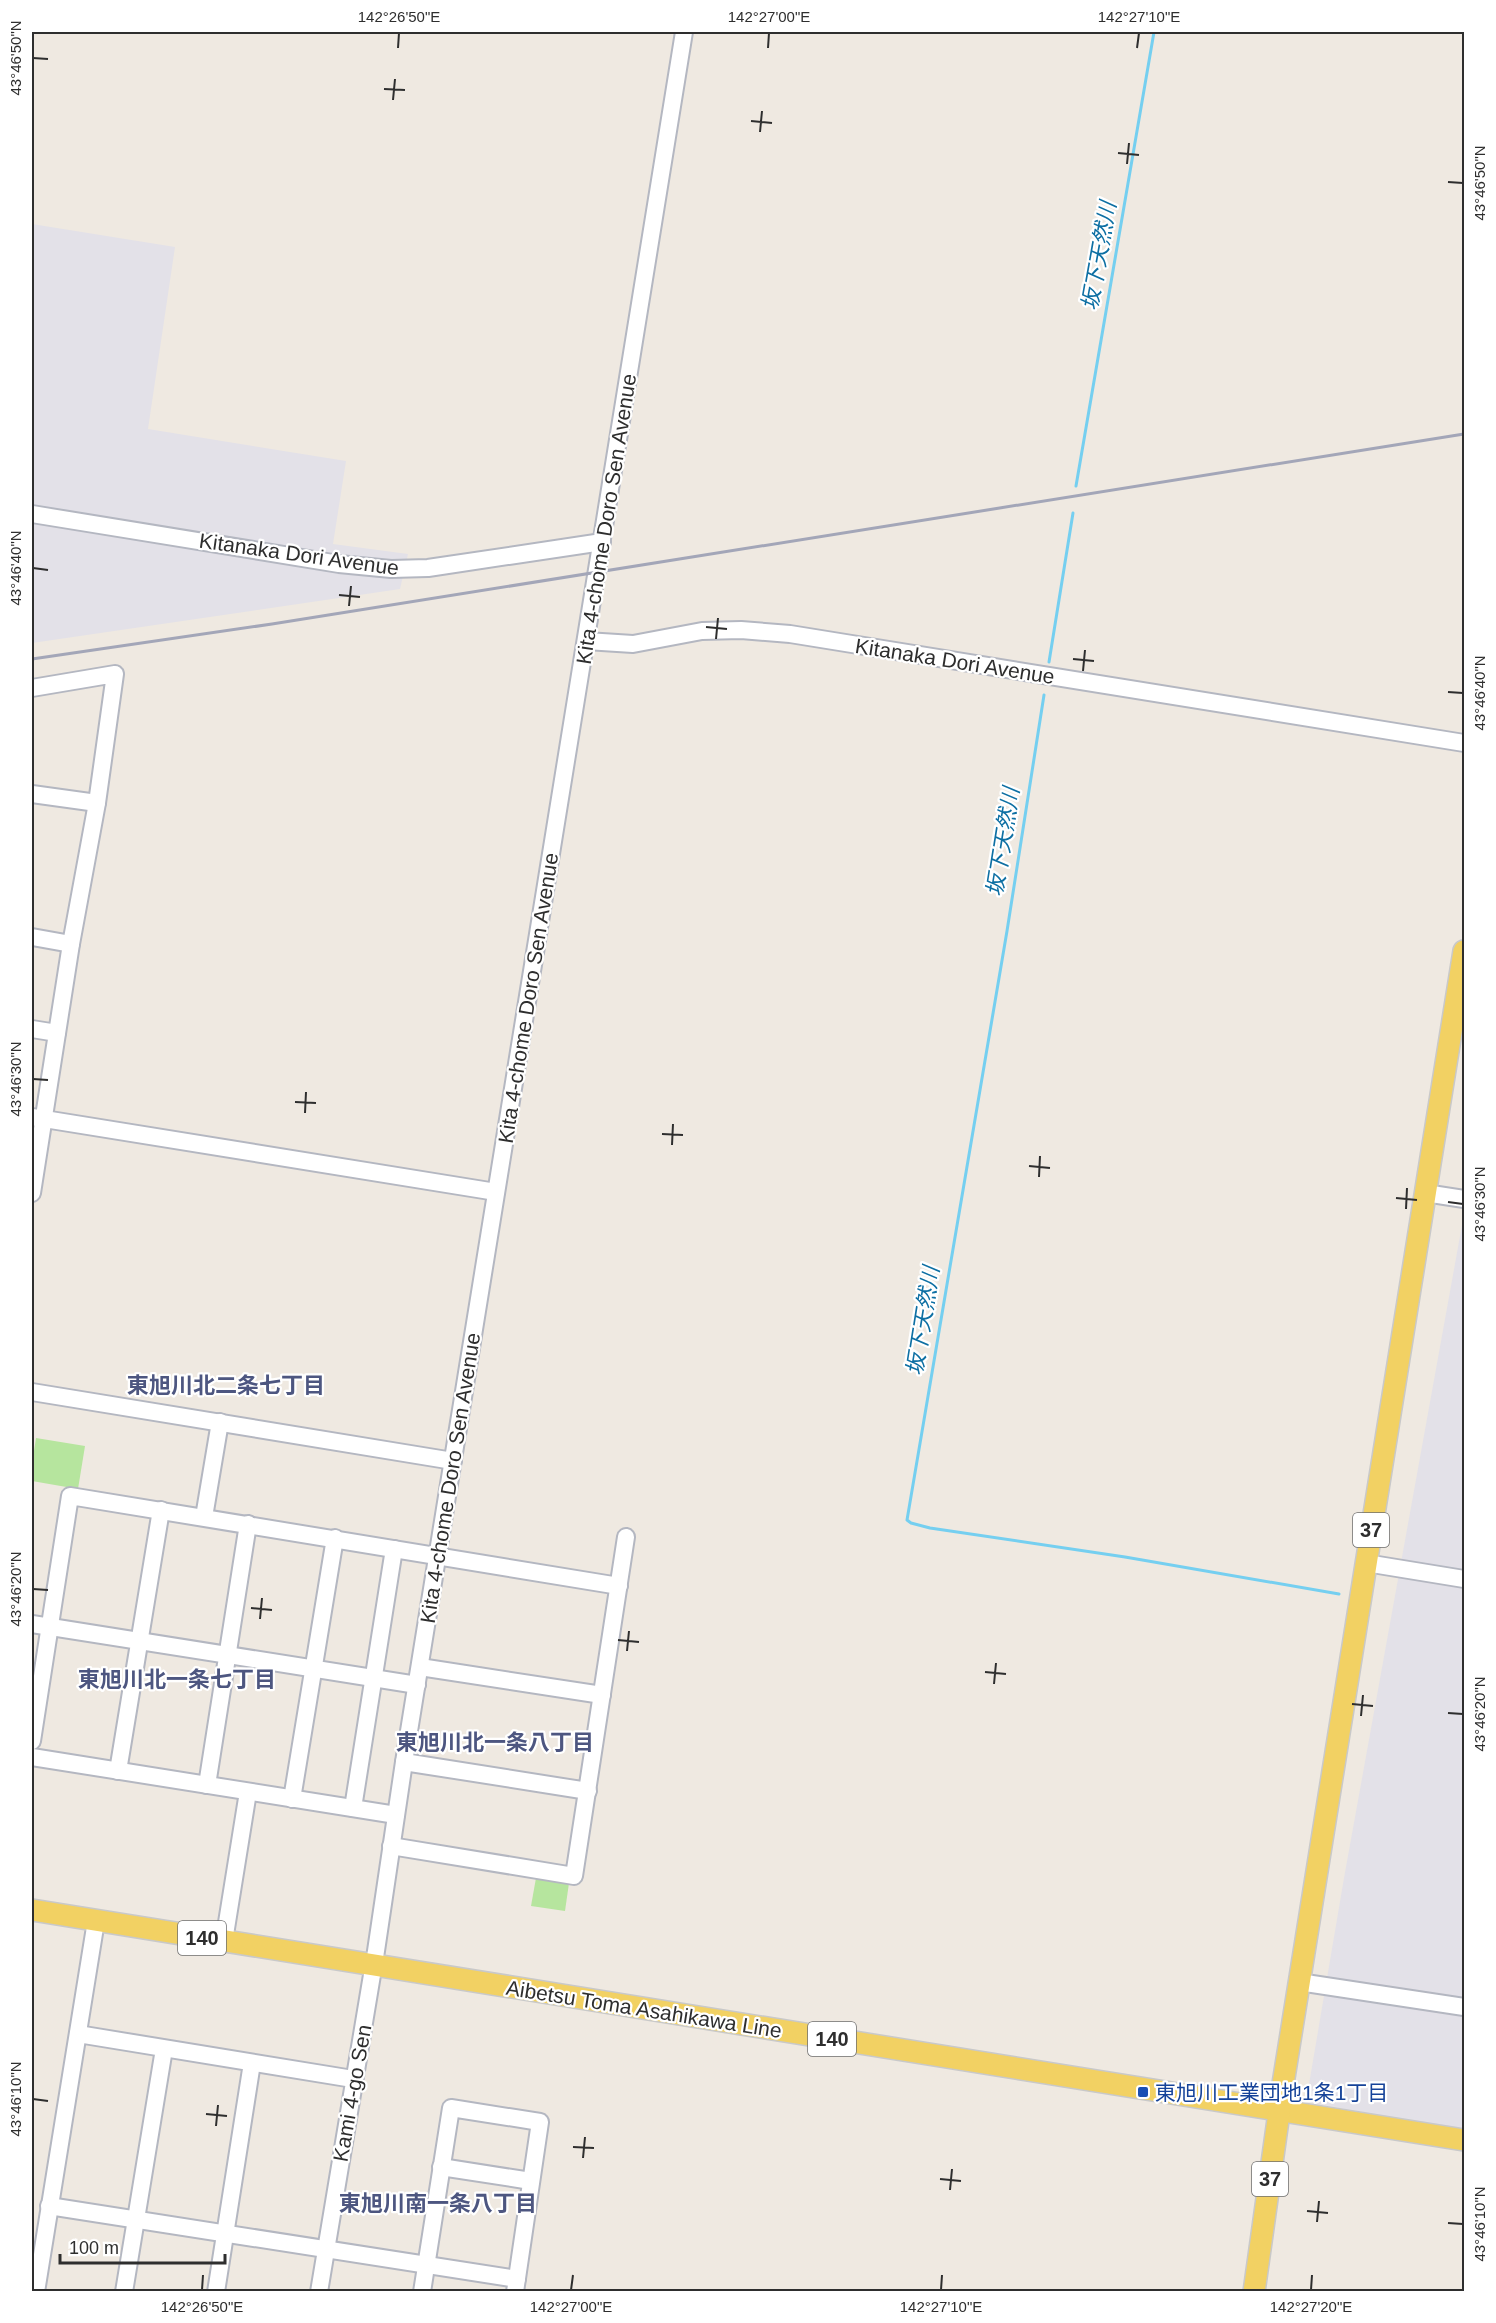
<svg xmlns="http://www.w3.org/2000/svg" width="1496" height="2323" font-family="Arial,'Noto Sans JP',sans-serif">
	<rect width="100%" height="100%" fill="#efe9e1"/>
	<!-- industrial -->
	<g fill="#e3e1e8">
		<polygon points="32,224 175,247 148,429 346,461 333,544 408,554 400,589 32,643"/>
		<polygon points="1464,1214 1464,2130 1306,2102 1344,1878"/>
	</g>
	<!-- green -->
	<g fill="#b6e59e">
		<polygon points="36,1438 85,1446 78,1489 32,1481 32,1464"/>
		<polygon points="536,1878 569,1883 565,1911 531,1906"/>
	</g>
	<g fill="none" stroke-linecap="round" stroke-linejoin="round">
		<!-- stream -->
		<g stroke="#75cff0" stroke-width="3">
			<polyline points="1076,486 1154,32"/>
			<polyline points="1049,662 1073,513"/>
			<polyline points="1044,695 1007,931 907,1520 911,1523 930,1528 1125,1557 1339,1594"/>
		</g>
		<!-- minor casing -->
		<g stroke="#b4b7c1" stroke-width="20">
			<g id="minor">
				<polyline points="32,514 339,564 391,569 428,568 602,542"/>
				<polyline points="586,641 633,644 702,631 741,630 790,634 1464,743"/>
				<polyline points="32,688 115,674 97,803 71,944 32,1193"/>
				<polyline points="32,794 97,803"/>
				<polyline points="32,937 71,944"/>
				<polyline points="32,1029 57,1033"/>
				<polyline points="32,1117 496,1192"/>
				<polyline points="1425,1193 1464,1199"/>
				<polyline points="32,1392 453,1461"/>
				<polyline points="204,1517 220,1422"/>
				<polyline points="1366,1563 1464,1579"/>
				<polyline points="32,1624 417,1685"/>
				<polyline points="420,1667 602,1695"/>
				<polyline points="32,1741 70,1496 619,1586"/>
				<polyline points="32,1757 396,1815"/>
				<polyline points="404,1762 588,1791"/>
				<polyline points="118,1771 161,1510"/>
				<polyline points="207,1785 248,1524"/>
				<polyline points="292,1799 335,1538"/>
				<polyline points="353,1808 394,1549"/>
				<polyline points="391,1846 574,1876 626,1537"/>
				<polyline points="224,1941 248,1792"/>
				<polyline points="1299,1982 1464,2007"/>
				<polyline points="78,2034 353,2079"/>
				<polyline points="441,2167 531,2181"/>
				<polyline points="49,2206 517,2279"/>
				<polyline points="36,2292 96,1921"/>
				<polyline points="124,2292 164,2049"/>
				<polyline points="216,2292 252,2063"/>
				<polyline points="319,2292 376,1951 404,1762 684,32"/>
				<polyline points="422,2292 451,2108 540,2122 515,2292"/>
			</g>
		</g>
		<!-- major casing -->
		<g stroke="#c9c9c9" stroke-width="24">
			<g id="major">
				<polyline points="32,1910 1464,2140"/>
				<polyline points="1254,2292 1283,2084 1464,951"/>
			</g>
		</g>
		<!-- minor -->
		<use href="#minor" stroke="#fff" stroke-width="16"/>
		<!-- major -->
		<use href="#major" stroke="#f2d163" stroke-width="21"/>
		<!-- rail -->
		<polyline stroke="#a3a6b8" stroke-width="3" points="32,659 272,624 1464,434"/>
	</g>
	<!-- ticks -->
	<path fill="none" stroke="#2e2e2e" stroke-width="2" d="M398 48 399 33M768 48 769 33M1137 48 1139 33M33 58 48 59M384 89 405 90M393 100 395 79M751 121 772 123M760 132 762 111M1118 153 1139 155M1127 164 1129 143M1448 182 1463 183M33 568 48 570M339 595 360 597M349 606 351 586M706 627 727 629M716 639 718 618M1073 659 1094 661M1083 671 1085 650M1448 692 1463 693M33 1079 48 1080M295 1102 316 1103M305 1113 306 1092M662 1134 683 1135M672 1145 673 1124M1029 1166 1050 1168M1039 1177 1040 1156M1396 1198 1417 1200M1448 1202 1463 1204M1406 1209 1407 1188M33 1589 48 1590M251 1608 272 1610M260 1619 262 1598M618 1640 639 1642M627 1651 629 1631M985 1672 1006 1674M994 1684 996 1663M1352 1704 1373 1706M1448 1713 1463 1714M1361 1716 1363 1695M33 2099 48 2101M206 2114 227 2116M216 2126 218 2105M573 2147 594 2148M583 2158 585 2137M940 2179 961 2181M950 2190 952 2169M1307 2211 1328 2213M1317 2222 1319 2201M1448 2223 1463 2224M202 2290 203 2275M571 2290 573 2275M941 2290 942 2275M1311 2290 1312 2275"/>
	<!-- markers -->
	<rect fill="#1a4fb4" stroke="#fff" stroke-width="2" x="1137" y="2086" width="12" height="12" rx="3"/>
	<g text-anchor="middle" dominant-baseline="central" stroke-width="4.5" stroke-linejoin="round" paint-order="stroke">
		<!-- shield labels -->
		<g fill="#fff" stroke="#6d6d6d" stroke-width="1.5">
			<rect x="1353" y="1513" width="36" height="34" rx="4.5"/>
			<rect x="178" y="1921" width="48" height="34" rx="4.5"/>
			<rect x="808" y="2022" width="48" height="34" rx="4.5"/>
			<rect x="1252" y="2162" width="36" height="34" rx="4.5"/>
		</g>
		<g font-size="20" font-weight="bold" fill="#2e2e2e">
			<text x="1371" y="1530">37</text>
			<text x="202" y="1938">140</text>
			<text x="832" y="2039">140</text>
			<text x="1270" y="2179">37</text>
		</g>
		<!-- street labels -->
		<g font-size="21" fill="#2e2e2e" stroke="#fff">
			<text transform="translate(606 519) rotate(-81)">Kita 4-chome Doro Sen Avenue</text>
			<text transform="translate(299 554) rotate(8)">Kitanaka Dori Avenue</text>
			<text transform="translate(955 661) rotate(9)">Kitanaka Dori Avenue</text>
			<text transform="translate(528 998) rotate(-81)">Kita 4-chome Doro Sen Avenue</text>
			<text transform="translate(450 1478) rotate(-81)">Kita 4-chome Doro Sen Avenue</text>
			<text transform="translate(644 2009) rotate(9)">Aibetsu Toma Asahikawa Line</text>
			<text transform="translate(352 2093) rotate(-80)">Kami 4-go Sen</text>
		</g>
		<!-- transit labels -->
		<g font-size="21" fill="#164399" stroke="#fff" text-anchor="start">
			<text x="1155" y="2092">東旭川工業団地1条1丁目</text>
		</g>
		<!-- water labels -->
		<g font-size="22" font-style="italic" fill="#0d6fa3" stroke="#fff">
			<text transform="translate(1099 256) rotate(-80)">坂下天然川</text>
			<text transform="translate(1003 842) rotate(-81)">坂下天然川</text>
			<text transform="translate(923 1321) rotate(-81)">坂下天然川</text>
		</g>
		<!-- neighbourhood labels -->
		<g font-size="22" font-weight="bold" fill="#4d5680" stroke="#fff">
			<text x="226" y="1385">東旭川北二条七丁目</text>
			<text x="177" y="1679">東旭川北一条七丁目</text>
			<text x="495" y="1742">東旭川北一条八丁目</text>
			<text x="438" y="2203">東旭川南一条八丁目</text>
		</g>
	</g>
	<!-- border -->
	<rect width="1496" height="2323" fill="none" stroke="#ffffff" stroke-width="66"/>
	<!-- scale -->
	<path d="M60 2254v9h165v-9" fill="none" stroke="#2e2e2e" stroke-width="3"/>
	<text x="69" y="2254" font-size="18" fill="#2e2e2e" stroke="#ffffff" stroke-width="4.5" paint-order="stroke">100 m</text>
	<rect x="33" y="33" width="1430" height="2257" fill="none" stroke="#2e2e2e" stroke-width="2"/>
	<g font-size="15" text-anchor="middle" fill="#2e2e2e">
		<text x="399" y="22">142°26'50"E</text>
		<text x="769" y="22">142°27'00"E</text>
		<text x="1139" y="22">142°27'10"E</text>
		<text transform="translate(16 58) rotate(-90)" y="5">43°46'50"N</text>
		<text transform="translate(1480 183) rotate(-90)" y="5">43°46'50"N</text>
		<text transform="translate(16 568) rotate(-90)" y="5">43°46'40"N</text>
		<text transform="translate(1480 693) rotate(-90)" y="5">43°46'40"N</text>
		<text transform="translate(16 1079) rotate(-90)" y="5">43°46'30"N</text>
		<text transform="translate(1480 1204) rotate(-90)" y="5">43°46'30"N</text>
		<text transform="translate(16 1589) rotate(-90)" y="5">43°46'20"N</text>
		<text transform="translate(1480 1714) rotate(-90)" y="5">43°46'20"N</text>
		<text transform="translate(16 2099) rotate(-90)" y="5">43°46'10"N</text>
		<text transform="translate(1480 2224) rotate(-90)" y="5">43°46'10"N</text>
		<text x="202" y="2312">142°26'50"E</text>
		<text x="571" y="2312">142°27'00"E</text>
		<text x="941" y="2312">142°27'10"E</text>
		<text x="1311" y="2312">142°27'20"E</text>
	</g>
</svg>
